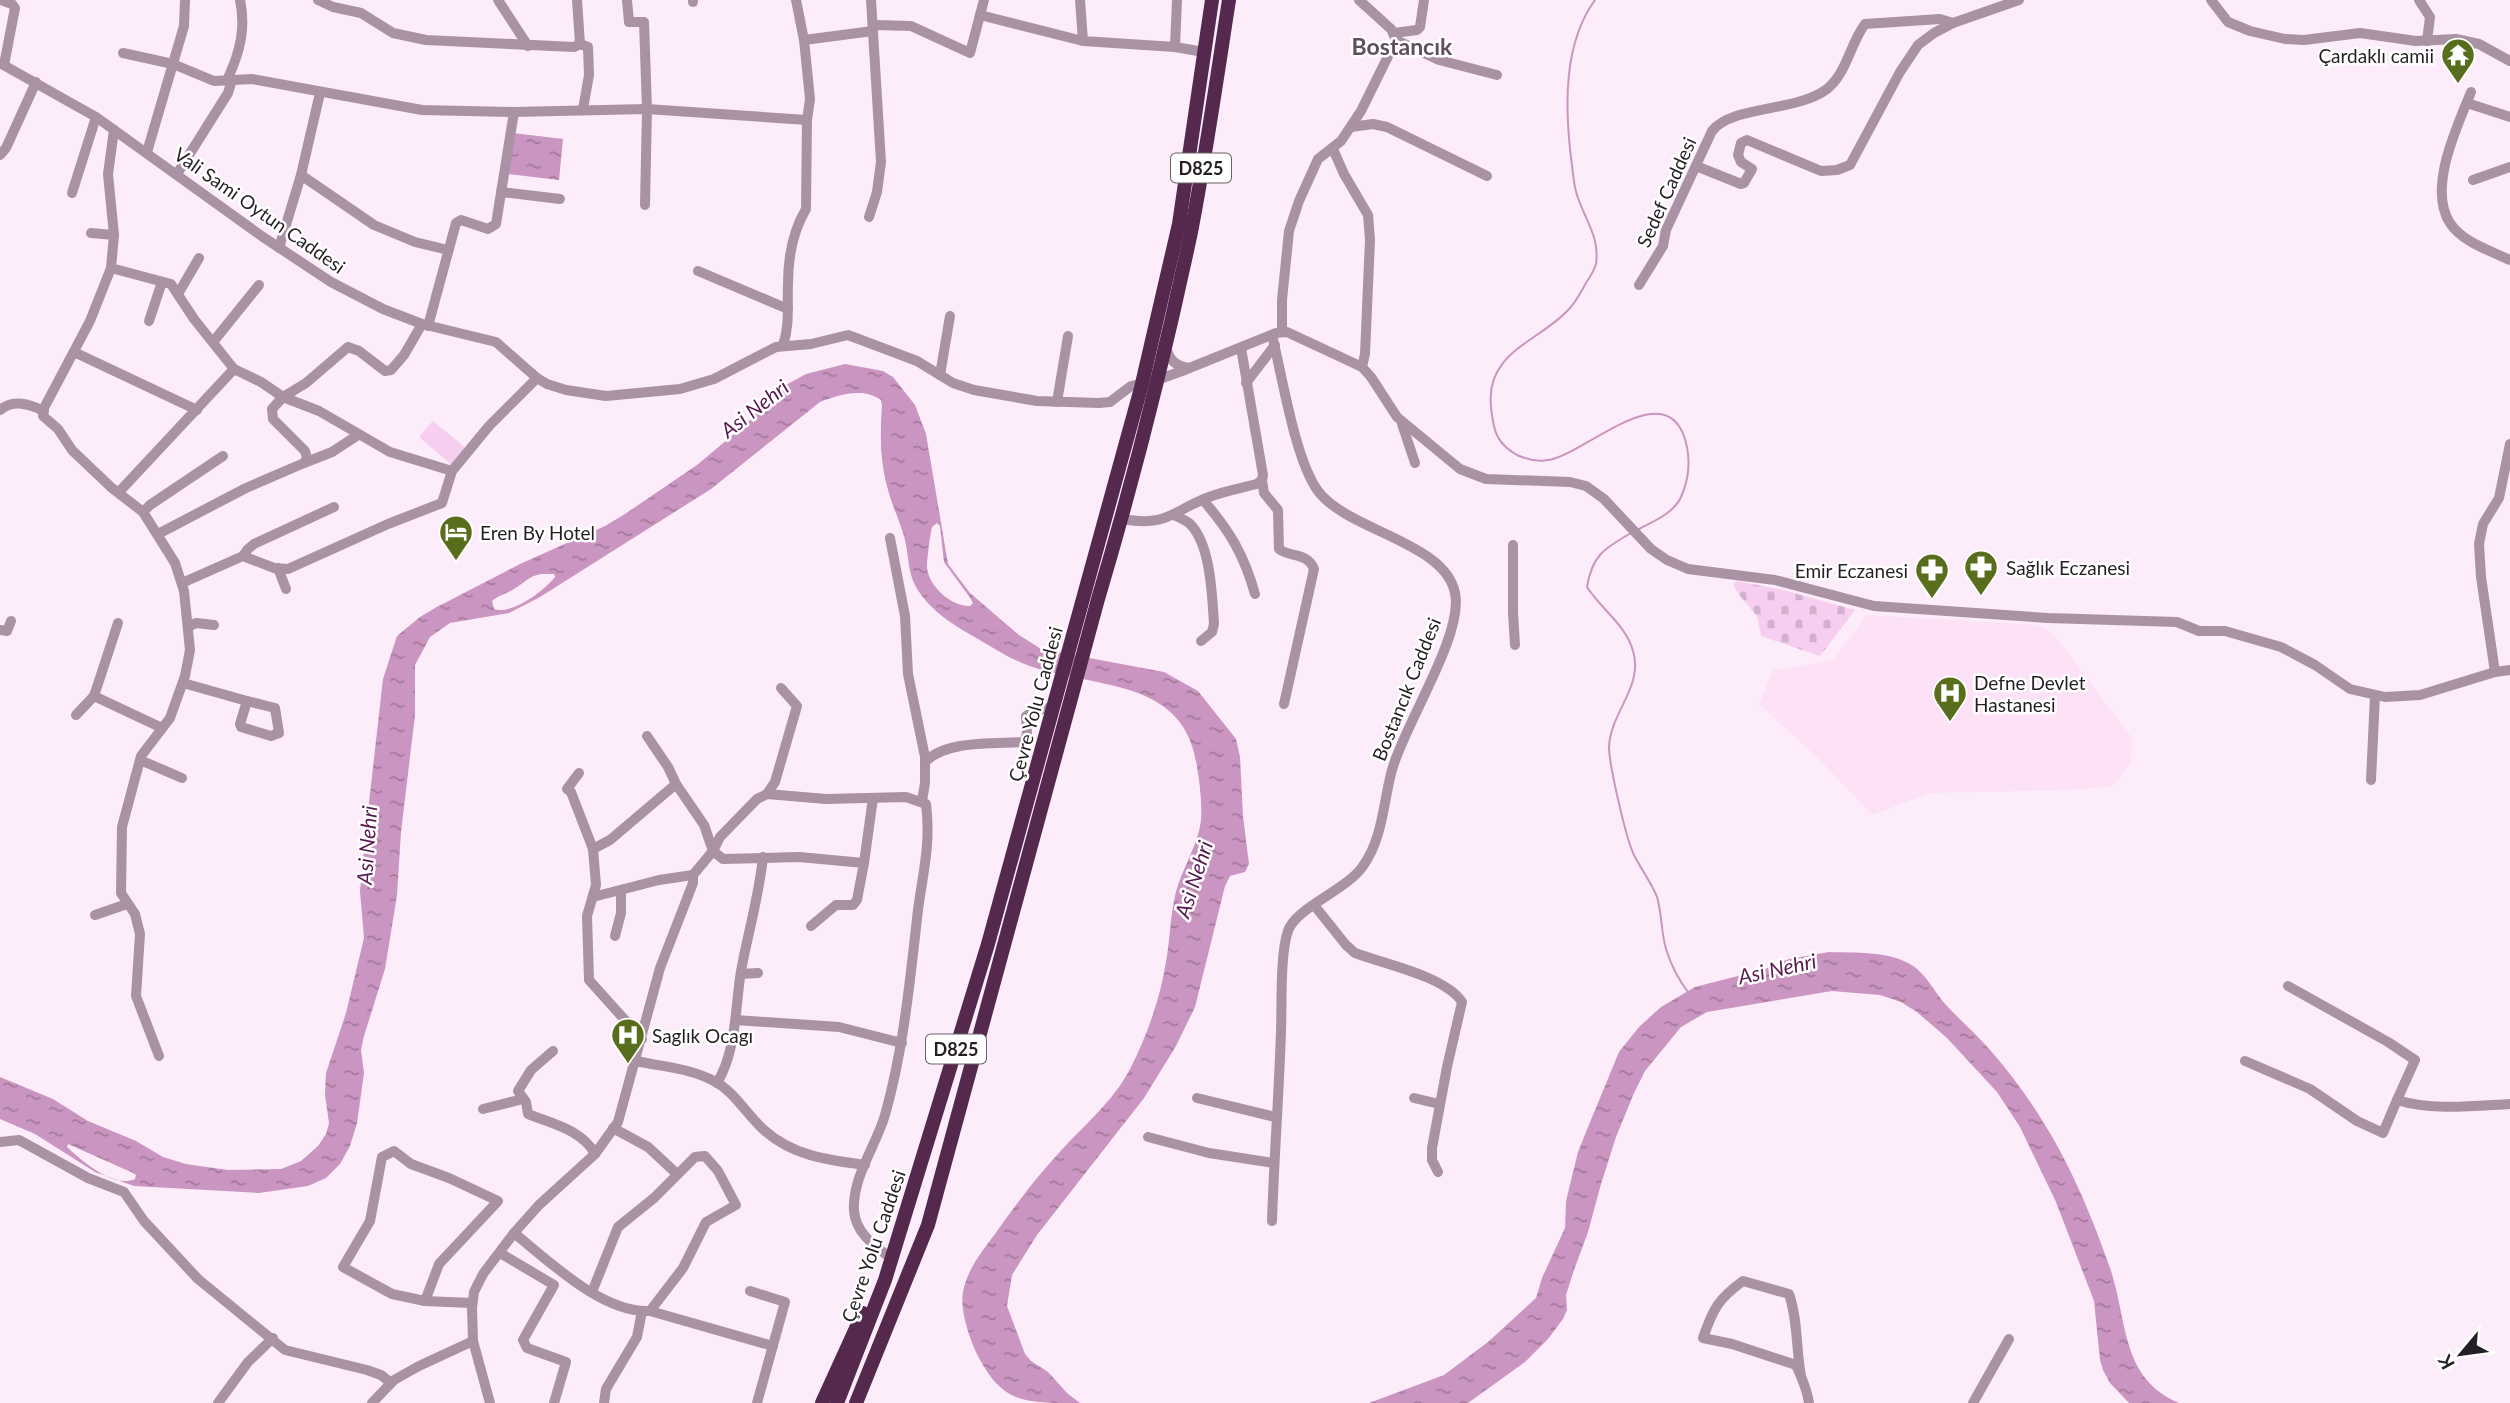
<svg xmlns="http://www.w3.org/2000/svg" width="2510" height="1403" font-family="Lato,sans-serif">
	<defs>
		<pattern id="cemetery-stones" width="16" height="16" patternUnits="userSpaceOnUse" patternTransform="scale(1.75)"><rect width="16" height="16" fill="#f6ceef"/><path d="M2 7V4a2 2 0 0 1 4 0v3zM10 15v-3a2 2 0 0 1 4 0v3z" fill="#d3b0cd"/></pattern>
		<pattern id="water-ripples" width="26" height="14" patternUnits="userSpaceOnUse" patternTransform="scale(1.75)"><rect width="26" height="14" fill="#ca95c0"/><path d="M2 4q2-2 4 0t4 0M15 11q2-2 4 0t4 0" fill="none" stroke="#a4799c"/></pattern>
	</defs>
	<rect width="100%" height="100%" fill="#fdecfa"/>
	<!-- built -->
	<polygon fill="#fce1f7" points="1867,615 2039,625 2053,633 2132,738 2131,762 2113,786 2074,790 1929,793 1872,815 1817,757 1759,704 1773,670 1833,660"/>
	<!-- cemetery -->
	<polygon fill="url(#cemetery-stones)" points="1737,581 1783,590 1855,610 1820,656 1761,636 1757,616 1740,596 1733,584"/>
	<!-- garden -->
	<polygon fill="#f6ceef" points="433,421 467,449 453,466 419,437"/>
	<!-- water -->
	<g fill="url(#water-ripples)" fill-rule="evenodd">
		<polygon points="513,133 563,139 559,180 508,174"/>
		<path d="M845 364 883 371 893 377 915 405 926 434 948 564 970 593 1019 635 1041 649 1164 672 1198 691 1236 739 1240 757 1243 816 1249 864 1245 872 1230 876 1225 886 1195 1007 1176 1046 1144 1098 1037 1235 1012 1275 1007 1306 1025 1354 1031 1361 1048 1372 1067 1393 1080 1403C1020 1403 1001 1403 975 1350 968 1333 960 1310 963 1292 967 1270 982 1251 995 1234 1014 1207 1034 1180 1057 1155 1081 1128 1113 1102 1130 1069 1147 1036 1160 999 1166 962 1170 940 1170 918 1175 896 1181 870 1198 846 1201 820 1202 803 1200 784 1197 767 1186 683 1107 688 1042 670 1013 662 996 649 971 635 949 622 930 610 916 587 907 571 909 553 904 536 899 519 891 503 887 486 880 460 880 432 882 406L881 400C862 387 839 395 820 402L711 489 540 597 509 613 450 623 430 637 415 665V715L401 832 397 895 385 969 364 1036 361 1050 364 1073 357 1123 350 1146 340 1164 326 1178 308 1186 259 1193 134 1186 95 1172 35 1134 0 1119V1077L53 1099 88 1121 136 1141 163 1157 186 1164 228 1170 281 1169 301 1161 318 1146 326 1134 329 1123 325 1095 326 1073 346 1013 364 938 360 891 366 829 383 679 397 636 420 617 435 608 520 564 605 526 625 514 697 465 746 424 782 387 806 374ZM937 523 940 526 944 562 971 599 973 603 970 606C952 607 928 586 927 567 927 559 930 535 932 527ZM541 574H554L555 577C544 591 512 615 494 609L492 601C499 595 506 594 514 589 524 583 529 576 541 574ZM68 1144 131 1172 136 1175 135 1179C114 1189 82 1161 67 1147Z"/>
		<path d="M1829 952C1854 953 1885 951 1908 963 1925 971 1934 992 1947 1006 1961 1021 1977 1035 1991 1051 2049 1118 2081 1185 2110 1268 2128 1320 2120 1378 2179 1403H2129L2110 1383 2103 1370 2100 1360 2094 1301 2056 1202 2020 1127 1997 1092 1947 1038 1917 1012 1901 1002 1880 995 1832 991 1707 1012 1681 1027 1645 1071 1634 1093 1616 1137 1601 1184 1588 1232 1574 1270 1566 1295 1567 1310 1563 1319 1548 1339 1525 1362 1468 1403H1369L1444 1375 1488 1342 1536 1298 1542 1278 1565 1228 1566 1201 1578 1152 1588 1127 1619 1052 1639 1027 1661 1007 1695 987 1765 969 1789 959Z"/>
	</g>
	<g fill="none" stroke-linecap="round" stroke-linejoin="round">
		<!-- stream -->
		<g stroke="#ca95c0" stroke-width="2">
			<path d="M1595 0C1563 44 1565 107 1571 158 1573 170 1573 183 1577 195 1585 220 1600 237 1596 264 1594 271 1590 277 1586 283 1581 292 1576 302 1569 309 1541 341 1485 351 1491 407 1492 416 1493 429 1498 437 1502 445 1510 451 1517 455 1526 459 1538 462 1548 460 1584 455 1662 376 1684 436 1691 457 1690 477 1681 497 1674 513 1654 521 1639 529"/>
			<path d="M1631 533C1605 548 1592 555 1587 587 1601 609 1626 625 1633 651 1644 686 1610 713 1609 747 1609 764 1626 839 1634 855 1641 869 1651 882 1657 897 1662 914 1661 932 1666 949 1671 965 1678 979 1688 992"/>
		</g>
		<!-- minor -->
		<g stroke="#aa92a5" stroke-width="10">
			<polyline points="1,0 12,4 15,8 4,65"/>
			<polyline points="318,0 333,7 361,13 393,33 426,40 574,47 580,44 577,0"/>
			<polyline points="498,0 528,46"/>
			<polyline points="627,0 629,22 644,22 647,109 645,205"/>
			<polyline points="693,0 693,2"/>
			<polyline points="796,0 804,40 873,31"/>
			<polyline points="1080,0 1083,41 1175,47 1204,52"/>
			<polyline points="2211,0 2228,22 2250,31 2285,39 2304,40 2360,33 2416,41 2456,39 2479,44 2510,61"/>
			<polyline points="2419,0 2430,17 2427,41"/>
			<polyline points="980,15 1083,41"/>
			<polyline points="873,25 911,26 970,53 984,0"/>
			<polyline points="1394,33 1417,30 1420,27 1424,0"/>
			<polyline points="1396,40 1439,60 1497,75"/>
			<polyline points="580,44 588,47 589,75 583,109"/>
			<polyline points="1175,47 1177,0"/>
			<polyline points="123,53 173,64 214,81 252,79 422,110 514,112 647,109 807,120"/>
			<polyline points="0,63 96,117 263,237 331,282 383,309 422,324 496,342 537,378 547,384 566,390 606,396 680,389 714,379 776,347 811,344 848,335 917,361 953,383 974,390 1037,401 1099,403 1110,402 1131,386 1157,380 1182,371 1276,333 1287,332 1362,367 1371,377 1397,417 1460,469 1486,479 1570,482 1586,486 1604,499 1651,549 1667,560 1688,569 1775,580 1874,606 2048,618 2177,622 2199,631 2225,631 2281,647 2315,665 2350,689 2385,697 2420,695 2495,672 2510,670"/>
			<path d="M228 78C240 52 246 28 240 0"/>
			<path d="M2471 92C2458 125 2427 188 2450 223 2462 242 2491 251 2510 260"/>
			<polyline points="2467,103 2510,117"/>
			<polyline points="1351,127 1373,124 1387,127 1487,176"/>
			<polyline points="114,130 108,174 114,235 111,268 90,321 44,408 43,416 58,429 72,450 112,488 143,512 175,563 184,591 190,650 185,676 170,718 141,756 122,827 121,893 135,914 140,934 136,996 159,1056"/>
			<polyline points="1333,149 1344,174 1368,215 1370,240 1365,354 1362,367"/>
			<polyline points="147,152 184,26 185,0"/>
			<polyline points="0,155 6,148 36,82"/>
			<polyline points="1696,166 1741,184 1744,183 1752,169 1741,162 1738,155 1741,143 1747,140 1821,171 1837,170 1850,165 1900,72 1918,45 1934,33 1953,23 2019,0"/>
			<polyline points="177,174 228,93 232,80"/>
			<polyline points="301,175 374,225 415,242 448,250"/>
			<polyline points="2473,180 2510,167"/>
			<polyline points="501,192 560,199"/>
			<polyline points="72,193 96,117"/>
			<polyline points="869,217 877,192 881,162 871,0"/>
			<polyline points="91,233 114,235"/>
			<polyline points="279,248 301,175 320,93"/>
			<polyline points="111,268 171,284 194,319 234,369 261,382 283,397 306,383 348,347 359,351 385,371 391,370 404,355 422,324"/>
			<polyline points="698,271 788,309"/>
			<path d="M1639 285 1663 246 1666 230 1712 131C1733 105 1797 112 1827 89 1847 73 1850 44 1865 24L1940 19 1953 23"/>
			<polyline points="178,294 199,258"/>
			<polyline points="149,321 162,282"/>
			<polyline points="428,326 456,223 461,220 488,229 496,224 514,112"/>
			<polyline points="1282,331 1282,300 1289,231 1299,201 1318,159 1341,141 1361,111 1396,40 1391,29 1359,0"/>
			<path d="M1272 335C1282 375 1295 460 1318 491 1348 531 1445 542 1455 593 1464 635 1404 725 1392 770 1383 803 1383 838 1363 866 1347 890 1295 908 1288 931 1280 953 1282 1005 1281 1031 1279 1094 1274 1158 1272 1221"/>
			<polyline points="213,342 259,285"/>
			<path d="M783 345C790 325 787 306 788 284 788 259 793 231 806 209L807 120 810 99 804 40"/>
			<path d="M1166 348C1170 361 1176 366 1189 368"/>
			<polyline points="74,352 197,410"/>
			<polyline points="940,375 950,316"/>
			<polyline points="1246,383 1275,345"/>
			<polyline points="1057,402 1068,336"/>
			<path d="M0 410C14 399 29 404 44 411"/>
			<polyline points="1402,424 1415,463"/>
			<polyline points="304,463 332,452 358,435"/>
			<path d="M1262 480 1264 493 1278 510 1279 549C1291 558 1307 552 1314 569L1284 704"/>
			<polyline points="119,492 234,369"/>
			<path d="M1203 500C1230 531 1244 555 1255 594"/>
			<polyline points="143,512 150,505 223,456"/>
			<path d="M1174 515C1178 517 1185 520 1189 523 1211 543 1212 596 1214 624L1212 632 1201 641"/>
			<path d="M1122 519C1168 527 1170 512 1209 497 1224 491 1241 488 1257 484L1262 480 1263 475 1241 348"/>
			<polyline points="158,534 246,488 304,463 307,458 305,451 273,419 272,409 283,397 319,411 390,452 452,471"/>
			<polyline points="890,538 905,616 908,674 925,757 925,783 922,801"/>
			<polyline points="1513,545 1513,613 1515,645"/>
			<polyline points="243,556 247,550 254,544 334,507"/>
			<polyline points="278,568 286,589"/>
			<polyline points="182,583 243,556 274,568 288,569 388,524 442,503 452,471 489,426 537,378"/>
			<polyline points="188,627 196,623 214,625"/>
			<polyline points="0,630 7,631 11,621"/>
			<polyline points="2495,672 2481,577 2479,544 2483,524 2499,498 2510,444"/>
			<polyline points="183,683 247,701"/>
			<polyline points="94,696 118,623"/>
			<polygon points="247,701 275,708 279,733 271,736 241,727 240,724"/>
			<polyline points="76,715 94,696 162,728"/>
			<polyline points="647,736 668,767 676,784"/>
			<polyline points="140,760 182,778"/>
			<path d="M925 762C946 740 993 744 1024 742L1027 734 1026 716 1036 710 1055 707"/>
			<polyline points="579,773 567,789 571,792 593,849 596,885 587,916 589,980 642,1039"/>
			<polyline points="2371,780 2375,696"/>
			<polyline points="767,794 775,782 797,706 781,688"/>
			<polyline points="593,849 610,840 676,784 704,825 713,851 723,859 799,857 864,863 857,900 853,905 836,905 811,926"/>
			<polyline points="864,863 873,798"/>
			<polyline points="593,897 659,880 693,875"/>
			<path d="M1314 905 1346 945 1355 953C1384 964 1445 976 1462 1002L1447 1067 1432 1148V1160L1438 1172"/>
			<polyline points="95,915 127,904"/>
			<polyline points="615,936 621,913 621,890"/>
			<polyline points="741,974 758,973"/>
			<polyline points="2288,986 2388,1042 2415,1060 2397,1100"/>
			<polyline points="736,1020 839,1027 902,1043"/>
			<path d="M553 1051 531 1070 518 1091 526 1102 528 1114C553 1124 582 1130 595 1154"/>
			<path d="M636 1061C664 1067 689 1068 714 1081 735 1092 747 1115 764 1130 793 1156 828 1160 865 1165"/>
			<path d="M2245 1061 2310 1089 2357 1121 2383 1133 2397 1100C2433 1111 2473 1106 2510 1104"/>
			<path d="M717 1083C737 1050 735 1007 741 971 748 933 759 896 763 857"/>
			<polyline points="1197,1098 1275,1117"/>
			<polyline points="1414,1098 1439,1104"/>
			<polyline points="483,1109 523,1099"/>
			<polyline points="613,1128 648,1147 677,1174"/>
			<polyline points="1148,1137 1209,1153 1274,1163"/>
			<polyline points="0,1142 19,1140 88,1178 124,1192 144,1221 198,1279 285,1350 367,1370 381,1375 391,1383"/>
			<polygon points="394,1151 411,1164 449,1178 498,1201 439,1264 425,1301 392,1294 343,1267 370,1221 382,1157"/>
			<path d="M514 1233C549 1261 603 1314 650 1311L773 1346"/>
			<polyline points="500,1253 554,1285 523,1340 527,1348 566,1362 554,1403"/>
			<polyline points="750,1291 785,1302 757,1403"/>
			<polyline points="592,1292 618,1227 654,1198 695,1157 705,1156 718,1171 736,1205 706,1222 683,1268 650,1311"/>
			<polyline points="425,1301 472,1303"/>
			<polyline points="473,1341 490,1403"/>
			<path d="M1801 1376C1796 1349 1798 1320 1789 1294L1743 1281C1718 1299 1713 1309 1703 1338L1732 1344 1796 1365C1802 1379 1807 1388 1809 1403"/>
			<polyline points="218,1403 248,1362 273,1338"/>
			<path d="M372 1403 394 1380 419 1366 473 1341 472 1308 474 1292 483 1274 514 1233 539 1205 595 1154 618 1122 660 968 693 883V875L713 851 720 837 757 799 767 794 826 799 906 797 926 804C931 844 923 872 918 910 910 979 904 1048 885 1115 876 1146 852 1177 854 1211 856 1234 875 1246 892 1259"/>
			<polyline points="604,1403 606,1389 637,1337 642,1311"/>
			<polyline points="1973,1403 2009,1339"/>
		</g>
		<!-- highway -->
		<g stroke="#55284e" stroke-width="14">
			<polyline points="822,1403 863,1313"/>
			<polyline points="837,1403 885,1280 988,944 1141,388 1179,224 1212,0"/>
			<path d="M856 1403 928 1225 1098 599C1134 478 1165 355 1191 232 1206 155 1217 77 1229 0"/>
		</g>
	</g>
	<!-- icons -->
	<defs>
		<g id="temple-pin" transform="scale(1.75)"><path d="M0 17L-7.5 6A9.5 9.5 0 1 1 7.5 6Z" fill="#596e1d" stroke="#fff"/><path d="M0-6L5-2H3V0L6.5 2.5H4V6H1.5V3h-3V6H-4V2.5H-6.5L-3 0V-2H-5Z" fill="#fff"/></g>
		<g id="hotel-pin" transform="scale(1.75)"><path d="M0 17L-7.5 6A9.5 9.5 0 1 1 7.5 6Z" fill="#596e1d" stroke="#fff"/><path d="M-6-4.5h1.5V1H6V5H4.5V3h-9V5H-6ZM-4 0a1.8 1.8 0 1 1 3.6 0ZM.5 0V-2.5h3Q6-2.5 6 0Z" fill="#fff"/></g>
		<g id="pharmacy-pin" transform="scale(1.75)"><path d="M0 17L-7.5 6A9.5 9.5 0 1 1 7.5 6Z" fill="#596e1d" stroke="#fff"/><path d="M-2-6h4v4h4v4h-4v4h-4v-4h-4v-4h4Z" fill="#fff"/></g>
		<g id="hospital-pin" transform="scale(1.75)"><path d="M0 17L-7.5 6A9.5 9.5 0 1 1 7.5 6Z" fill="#596e1d" stroke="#fff"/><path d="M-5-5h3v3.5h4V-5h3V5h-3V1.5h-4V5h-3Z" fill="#fff"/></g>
	</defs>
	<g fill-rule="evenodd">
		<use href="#temple-pin" x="2458" y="55"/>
		<use href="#hotel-pin" x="456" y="532"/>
		<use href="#pharmacy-pin" x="1981" y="567"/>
		<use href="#pharmacy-pin" x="1932" y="570"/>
		<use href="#hospital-pin" x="1950" y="693"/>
		<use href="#hospital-pin" x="628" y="1035"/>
	</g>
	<g text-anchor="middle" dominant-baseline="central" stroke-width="5" stroke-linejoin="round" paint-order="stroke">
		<!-- shield labels -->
		<g fill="#fff" stroke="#666266" stroke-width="2">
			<rect x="1171" y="153.5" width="60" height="29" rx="5"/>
			<rect x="926" y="1034.5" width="60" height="29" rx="5"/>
		</g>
		<g font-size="18" font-weight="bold" fill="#251e24">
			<text x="1201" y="168">D825</text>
			<text x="956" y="1049">D825</text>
		</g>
		<!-- poi labels -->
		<g font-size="19" fill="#251e24" stroke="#fff" text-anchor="start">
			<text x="2434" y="55" text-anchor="end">Çardaklı camii</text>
			<text x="480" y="532">Eren By Hotel</text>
			<text x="2006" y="567">Sağlık Eczanesi</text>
			<text x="1908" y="570" text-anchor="end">Emir Eczanesi</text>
			<text x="1974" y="682">Defne Devlet<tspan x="1974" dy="22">Hastanesi</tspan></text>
			<text x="652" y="1035">Saglık Ocagı</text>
		</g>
		<!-- street labels -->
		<g font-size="19" fill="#251e24" stroke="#fff">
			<text transform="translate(1666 192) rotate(-66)">Sedef Caddesi</text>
			<text transform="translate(260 210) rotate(35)">Vali Sami Oytun Caddesi</text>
			<text transform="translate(1406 689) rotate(-68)">Bostancık Caddesi</text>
			<text transform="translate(1035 704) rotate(-75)">Çevre Yolu Caddesi</text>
			<text transform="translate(873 1246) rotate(-71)">Çevre Yolu Caddesi</text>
		</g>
		<!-- water labels -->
		<g font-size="21" font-style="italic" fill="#57194f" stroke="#fff">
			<text transform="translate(754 408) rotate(-38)">Asi Nehri</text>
			<text transform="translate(366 845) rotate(-86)">Asi Nehri</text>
			<text transform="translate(1193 879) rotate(-72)">Asi Nehri</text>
			<text transform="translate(1777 968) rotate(-12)">Asi Nehri</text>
		</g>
		<!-- quarter labels -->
		<g font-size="23" font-weight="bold" fill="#5f4e5c" stroke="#fff">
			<text x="1402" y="46">Bostancık</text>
		</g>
	</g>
	<!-- north arrow -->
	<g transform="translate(2461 1354) rotate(241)" stroke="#ffffff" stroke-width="5" paint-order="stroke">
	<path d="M0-5L12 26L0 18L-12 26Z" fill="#251e24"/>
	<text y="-10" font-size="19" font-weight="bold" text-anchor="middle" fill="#251e24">K</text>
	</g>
</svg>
